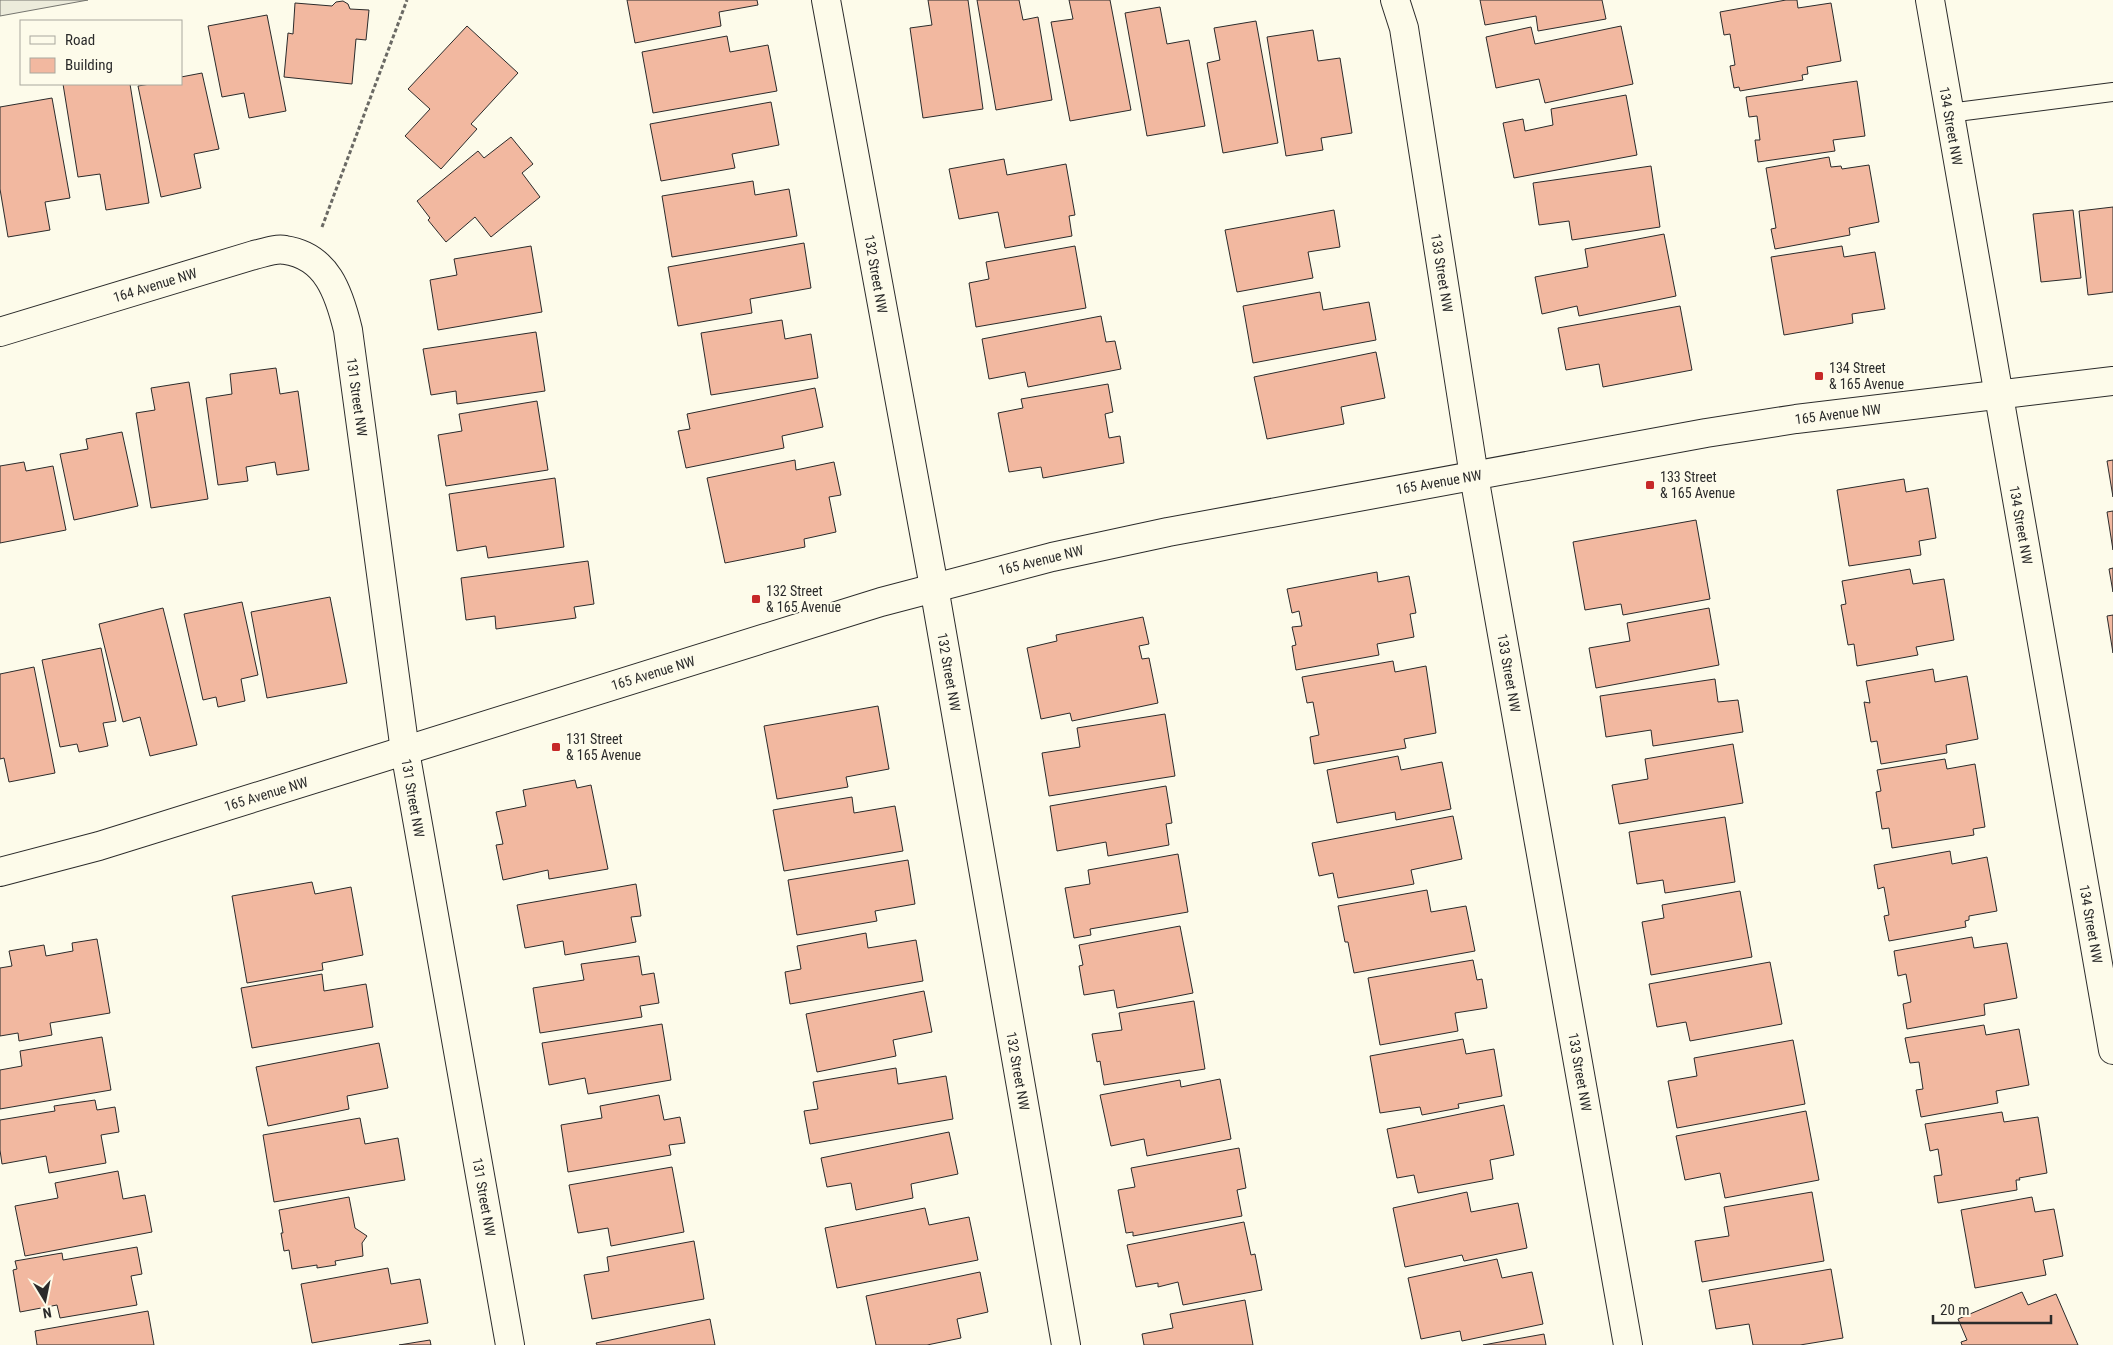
<svg xmlns="http://www.w3.org/2000/svg" width="2113" height="1345" font-family="'Roboto Condensed',sans-serif">
	<rect width="100%" height="100%" fill="#fdfbea"/>
	<!-- green -->
	<polygon fill="#ecebdb" stroke="#74746e" points="0,0 88,0 0,16"/>
	<!-- building -->
	<g fill="#f2b8a0" stroke="#2b2b2b">
		<polygon points="627,0 757,0 758,5 719,12 721,26 635,43"/>
		<polygon points="928,0 968,0 983,109 923,118 910,28 932,25"/>
		<polygon points="977,0 1019,0 1023,20 1038,17 1052,100 996,110"/>
		<polygon points="1069,0 1110,0 1131,110 1070,121 1051,22 1073,19"/>
		<polygon points="1480,0 1602,0 1606,19 1538,31 1536,16 1485,25"/>
		<polygon points="1786,0 1797,0 1798,8 1831,3 1841,61 1807,67 1808,74 1802,75 1803,80 1740,91 1739,87 1734,88 1730,66 1735,65 1730,34 1724,35 1720,12"/>
		<polygon points="343,1 348,4 350,9 369,10 366,40 356,39 352,84 284,77 288,33 293,34 295,3 332,6 336,2"/>
		<polygon points="1160,7 1167,44 1189,40 1205,126 1147,136 1125,13"/>
		<polygon points="267,15 286,111 249,118 244,93 222,97 208,26"/>
		<polygon points="1256,21 1278,143 1223,153 1207,63 1220,60 1214,28"/>
		<polygon points="467,26 518,73 471,124 477,129 441,169 405,136 430,109 408,89"/>
		<polygon points="1621,26 1633,84 1545,103 1539,79 1496,88 1486,37 1531,27 1535,44"/>
		<polygon points="1313,30 1318,61 1340,58 1352,133 1321,138 1323,150 1286,156 1267,37"/>
		<polygon points="727,36 730,52 768,45 777,91 653,113 642,52"/>
		<polygon points="202,73 219,149 194,154 201,188 161,197 138,86 150,84 181,84 181,77"/>
		<polygon points="1857,81 1865,136 1833,140 1835,151 1758,162 1755,140 1760,140 1757,116 1749,117 1746,97"/>
		<polygon points="63,84 130,84 149,203 106,210 100,174 78,177"/>
		<polygon points="1626,95 1637,155 1514,178 1503,123 1523,119 1525,131 1553,125 1551,109"/>
		<polygon points="52,98 70,198 45,202 50,230 8,237 0,189 0,107"/>
		<polygon points="771,102 779,145 732,154 735,168 661,181 650,124"/>
		<polygon points="511,137 533,164 522,173 540,197 491,237 475,217 446,242 428,220 430,218 417,201 478,151 484,158"/>
		<polygon points="1829,157 1831,167 1841,166 1842,169 1869,165 1879,222 1849,228 1850,235 1775,249 1771,229 1776,228 1766,168"/>
		<polygon points="1004,159 1007,175 1066,164 1075,215 1069,216 1072,236 1005,248 998,212 959,219 949,169"/>
		<polygon points="1651,166 1660,227 1572,240 1569,221 1539,225 1533,183"/>
		<polygon points="753,181 755,195 789,189 797,236 672,257 662,196"/>
		<polygon points="2113,207 2113,292 2088,295 2079,211"/>
		<polygon points="1334,210 1340,247 1308,252 1313,278 1237,292 1225,230"/>
		<polygon points="2073,210 2081,278 2041,282 2033,214"/>
		<polygon points="1664,234 1676,296 1579,316 1577,306 1542,314 1535,277 1588,267 1585,249"/>
		<polygon points="804,243 811,288 750,299 752,313 678,326 668,267"/>
		<polygon points="531,246 542,312 438,330 430,280 457,275 454,259"/>
		<polygon points="1075,246 1086,308 976,327 969,283 989,279 986,262"/>
		<polygon points="1842,246 1844,257 1875,252 1885,309 1852,314 1853,323 1784,335 1771,257"/>
		<polygon points="1320,292 1323,310 1369,302 1376,340 1253,363 1243,306"/>
		<polygon points="1680,306 1692,370 1603,387 1599,364 1566,370 1558,328"/>
		<polygon points="1101,316 1106,342 1115,341 1121,369 1028,387 1025,372 989,379 982,339"/>
		<polygon points="782,320 785,339 811,334 818,378 711,395 701,333"/>
		<polygon points="536,332 545,391 457,404 456,391 431,395 423,349"/>
		<polygon points="1376,352 1385,398 1341,407 1344,424 1267,439 1254,377"/>
		<polygon points="276,368 280,394 298,391 309,470 277,475 275,462 246,467 248,481 218,485 206,398 232,394 230,374"/>
		<polygon points="189,382 208,499 151,508 136,413 155,410 151,388"/>
		<polygon points="1108,384 1113,412 1105,414 1109,438 1120,436 1124,463 1043,478 1041,467 1009,472 998,413 1023,408 1021,399"/>
		<polygon points="815,388 823,427 782,436 784,448 686,468 678,431 690,429 687,414"/>
		<polygon points="537,401 548,470 446,486 438,435 462,431 459,414"/>
		<polygon points="122,432 138,506 74,520 60,454 88,449 86,439"/>
		<polygon points="795,460 796,470 834,462 841,495 829,497 836,532 804,539 805,547 725,563 707,478"/>
		<polygon points="2113,460 2113,497 2107,461"/>
		<polygon points="24,462 26,471 53,466 66,530 0,543 0,466"/>
		<polygon points="555,478 564,547 488,558 486,546 457,551 449,494"/>
		<polygon points="1904,479 1906,492 1928,488 1936,538 1919,541 1921,555 1849,566 1837,490"/>
		<polygon points="2113,511 2113,550 2107,512"/>
		<polygon points="1696,520 1710,599 1623,615 1621,604 1585,610 1573,542"/>
		<polygon points="588,561 594,604 574,607 576,618 496,629 495,616 466,620 461,578"/>
		<polygon points="2113,568 2113,592 2109,569"/>
		<polygon points="1910,569 1913,584 1944,579 1954,640 1916,647 1918,655 1857,666 1854,644 1848,645 1841,605 1846,604 1842,581"/>
		<polygon points="1377,572 1378,582 1409,576 1416,613 1410,614 1414,637 1377,644 1379,655 1296,670 1292,646 1296,645 1292,627 1302,626 1299,611 1292,613 1287,589"/>
		<polygon points="330,597 347,683 267,698 251,612"/>
		<polygon points="242,602 258,675 241,679 245,701 218,707 216,697 203,700 184,614"/>
		<polygon points="163,608 197,745 150,756 140,717 123,722 99,624"/>
		<polygon points="1709,608 1719,665 1596,688 1589,648 1630,641 1627,623"/>
		<polygon points="2113,615 2113,653 2107,616"/>
		<polygon points="1143,617 1149,644 1139,646 1142,659 1149,658 1158,703 1072,721 1070,713 1041,719 1027,648 1057,641 1056,635"/>
		<polygon points="101,648 116,721 103,723 108,746 79,752 77,744 60,747 42,660"/>
		<polygon points="1393,661 1395,672 1426,666 1436,733 1404,739 1406,748 1314,764 1310,737 1319,735 1313,702 1307,703 1302,677"/>
		<polygon points="34,667 55,773 9,782 4,758 0,759 0,674"/>
		<polygon points="1933,669 1935,682 1967,676 1978,739 1946,745 1947,753 1881,764 1877,741 1871,742 1864,702 1870,703 1866,681"/>
		<polygon points="1715,679 1718,702 1738,700 1743,732 1653,746 1651,730 1606,737 1600,696"/>
		<polygon points="878,706 889,769 846,777 848,787 777,799 764,726"/>
		<polygon points="1165,714 1175,776 1049,796 1042,753 1080,747 1077,728"/>
		<polygon points="1733,744 1743,803 1619,824 1612,785 1648,779 1645,759"/>
		<polygon points="1398,756 1401,770 1442,762 1451,809 1396,820 1395,812 1337,823 1327,770"/>
		<polygon points="1945,759 1947,769 1975,764 1985,827 1973,829 1974,835 1892,848 1889,828 1882,829 1876,792 1881,791 1877,770"/>
		<polygon points="575,780 577,788 591,785 608,869 549,879 548,870 503,880 496,845 503,844 496,812 526,806 523,790"/>
		<polygon points="1166,786 1172,823 1166,824 1169,845 1108,856 1106,842 1057,851 1050,806"/>
		<polygon points="852,797 854,813 895,806 903,851 784,871 773,810"/>
		<polygon points="1453,816 1462,859 1411,870 1414,884 1338,898 1333,873 1319,876 1312,843"/>
		<polygon points="1725,817 1735,882 1665,893 1663,880 1637,884 1629,832"/>
		<polygon points="1950,851 1952,864 1987,857 1997,911 1969,916 1969,920 1965,921 1966,927 1889,941 1884,916 1889,915 1884,887 1878,889 1874,865"/>
		<polygon points="1178,854 1188,912 1090,929 1091,935 1074,938 1065,888 1090,884 1088,870"/>
		<polygon points="908,860 915,904 875,911 877,921 797,935 788,880"/>
		<polygon points="312,882 315,894 351,887 363,955 322,963 323,970 247,983 232,896"/>
		<polygon points="636,884 641,916 631,917 636,942 565,955 563,941 525,948 517,905"/>
		<polygon points="1427,890 1431,912 1466,906 1475,951 1354,973 1348,942 1345,942 1338,906"/>
		<polygon points="1740,891 1752,957 1651,975 1642,922 1664,918 1662,905"/>
		<polygon points="1180,926 1193,993 1117,1008 1114,990 1084,995 1079,966 1083,965 1079,945"/>
		<polygon points="866,933 868,948 916,940 923,981 790,1004 785,972 801,969 797,946"/>
		<polygon points="1972,937 1974,948 2007,943 2017,998 1984,1004 1985,1015 1907,1029 1903,1004 1911,1002 1906,974 1898,976 1894,951"/>
		<polygon points="97,939 110,1013 50,1023 52,1035 19,1041 18,1033 0,1036 0,968 12,966 9,951 44,945 46,956 73,951 72,943"/>
		<polygon points="639,956 642,975 654,973 659,1003 640,1006 642,1017 540,1033 533,988 584,980 581,964"/>
		<polygon points="1473,960 1477,980 1482,979 1487,1008 1455,1013 1458,1031 1380,1045 1368,978"/>
		<polygon points="1770,962 1782,1024 1690,1041 1686,1022 1657,1027 1649,984"/>
		<polygon points="322,974 324,991 366,984 373,1027 252,1048 241,988"/>
		<polygon points="924,991 932,1032 893,1040 896,1056 817,1072 806,1014"/>
		<polygon points="1194,1001 1205,1069 1104,1085 1100,1061 1097,1062 1092,1034 1122,1030 1119,1013"/>
		<polygon points="662,1024 671,1080 588,1094 585,1078 549,1085 542,1043"/>
		<polygon points="1984,1025 1986,1035 2019,1029 2029,1085 1996,1091 1998,1103 1921,1117 1916,1090 1923,1089 1919,1062 1910,1063 1905,1038"/>
		<polygon points="102,1037 111,1090 0,1109 0,1070 22,1066 20,1051"/>
		<polygon points="1463,1039 1466,1054 1494,1049 1502,1096 1458,1104 1459,1108 1422,1115 1420,1107 1380,1113 1370,1056"/>
		<polygon points="1793,1040 1805,1104 1677,1128 1668,1081 1697,1076 1694,1058"/>
		<polygon points="379,1043 388,1088 347,1096 349,1109 268,1126 256,1067"/>
		<polygon points="896,1068 898,1084 946,1076 953,1119 810,1144 804,1111 818,1109 813,1082"/>
		<polygon points="1220,1079 1231,1139 1147,1156 1144,1139 1111,1146 1100,1095 1180,1080 1181,1087"/>
		<polygon points="659,1095 664,1120 680,1117 685,1143 669,1145 671,1155 568,1172 561,1125 602,1118 600,1106"/>
		<polygon points="95,1100 97,1110 115,1107 119,1132 101,1135 106,1163 49,1173 46,1156 2,1164 0,1150 0,1120 55,1111 54,1106"/>
		<polygon points="1504,1105 1514,1155 1490,1160 1493,1179 1418,1193 1414,1175 1397,1178 1387,1129"/>
		<polygon points="1806,1111 1819,1180 1725,1198 1720,1173 1685,1180 1676,1136"/>
		<polygon points="2002,1112 2004,1122 2038,1117 2047,1173 2019,1178 2020,1180 2016,1180 2017,1190 1938,1203 1934,1176 1942,1175 1938,1149 1930,1151 1925,1124"/>
		<polygon points="360,1118 365,1144 398,1138 405,1180 274,1202 263,1135"/>
		<polygon points="949,1132 958,1174 911,1184 913,1198 856,1210 851,1183 827,1187 821,1158"/>
		<polygon points="1239,1148 1246,1188 1237,1190 1242,1216 1133,1236 1133,1232 1126,1233 1118,1190 1135,1187 1131,1168"/>
		<polygon points="672,1167 684,1232 611,1246 608,1228 578,1233 569,1185"/>
		<polygon points="118,1171 123,1199 145,1195 152,1232 25,1256 15,1206 58,1198 55,1183"/>
		<polygon points="1467,1192 1471,1212 1518,1203 1527,1248 1464,1261 1462,1255 1405,1267 1393,1208"/>
		<polygon points="1812,1192 1824,1261 1702,1282 1695,1241 1729,1236 1724,1207"/>
		<polygon points="349,1197 355,1228 367,1236 362,1243 363,1256 335,1261 336,1265 317,1268 317,1265 292,1269 289,1250 284,1251 281,1233 283,1233 279,1210"/>
		<polygon points="2032,1197 2035,1212 2054,1209 2063,1256 2043,1260 2046,1275 1975,1288 1961,1210"/>
		<polygon points="925,1208 929,1225 969,1217 978,1260 837,1288 825,1228"/>
		<polygon points="1244,1222 1251,1255 1255,1254 1262,1290 1183,1305 1178,1282 1158,1287 1158,1283 1136,1287 1127,1245"/>
		<polygon points="694,1241 704,1299 592,1319 584,1275 609,1271 607,1257"/>
		<polygon points="137,1247 142,1274 131,1276 137,1305 60,1318 57,1305 20,1312 13,1270 17,1269 15,1261 62,1253 63,1260"/>
		<polygon points="1497,1259 1502,1278 1532,1272 1543,1324 1462,1341 1460,1331 1421,1339 1408,1278"/>
		<polygon points="388,1268 391,1284 420,1279 428,1323 312,1343 301,1284"/>
		<polygon points="1831,1269 1843,1338 1800,1345 1753,1345 1749,1324 1716,1329 1709,1290"/>
		<polygon points="980,1272 988,1312 957,1319 961,1338 927,1345 876,1345 866,1296"/>
		<polygon points="2022,1292 2028,1305 2056,1294 2078,1345 1962,1345 1961,1342 1967,1340 1958,1319"/>
		<polygon points="1245,1300 1253,1345 1144,1345 1142,1334 1173,1328 1170,1314"/>
		<polygon points="148,1311 154,1345 37,1345 35,1331"/>
		<polygon points="710,1319 715,1345 597,1345 596,1343"/>
		<polygon points="1544,1334 1546,1345 1483,1345"/>
		<polygon points="430,1340 431,1345 399,1345"/>
	</g>
	<g fill="none" stroke-linecap="round" stroke-linejoin="round">
		<!-- lane casing -->
		<g stroke="#2b2b2b" stroke-width="20">
			<polyline id="lane" points="1949,113 2113,92"/>
		</g>
		<!-- street casing -->
		<g stroke="#2b2b2b" stroke-width="30">
			<g id="street">
				<polyline points="826,0 934,587 1066,1345"/>
				<polyline points="1395,0 1404,28 1474,476 1628,1345"/>
				<polyline points="1930,0 2113,1050"/>
				<path d="M0 332 254 255C263 253 276 248 285 250 327 256 339 293 348 330L405 751 510 1345"/>
			</g>
		</g>
		<!-- secondary casing -->
		<g stroke="#2b2b2b" stroke-width="30">
			<polyline id="secondary" points="0,872 99,846 881,602 1052,557 1168,532 1706,433 1796,419 2113,381"/>
		</g>
		<!-- path -->
		<polyline stroke="#6a6964" stroke-width="3" stroke-dasharray="4 2.5" stroke-linecap="butt" points="322,227 407,0"/>
		<!-- lane -->
		<use href="#lane" stroke="#fdfbea" stroke-width="18"/>
		<!-- street -->
		<use href="#street" stroke="#fdfbea" stroke-width="28"/>
		<!-- secondary -->
		<use href="#secondary" stroke="#fdfbea" stroke-width="28"/>
	</g>
	<!-- markers -->
	<g fill="#c62828" stroke="#fdfbea" stroke-width="2">
		<rect x="1814" y="371" width="10" height="10" rx="2.5"/>
		<rect x="1645" y="480" width="10" height="10" rx="2.5"/>
		<rect x="751" y="594" width="10" height="10" rx="2.5"/>
		<rect x="551" y="742" width="10" height="10" rx="2.5"/>
	</g>
	<g text-anchor="middle" dominant-baseline="central" stroke-width="4" stroke-linejoin="round" paint-order="stroke">
		<!-- street labels -->
		<g font-size="14" fill="#2b2b2b" stroke="#fdfbea">
			<text transform="translate(1951 126) rotate(80)">134 Street NW</text>
			<text transform="translate(1442 273) rotate(81)">133 Street NW</text>
			<text transform="translate(876 274) rotate(80)">132 Street NW</text>
			<text transform="translate(155 285) rotate(-17)">164 Avenue NW</text>
			<text transform="translate(357 397) rotate(82)">131 Street NW</text>
			<text transform="translate(1838 414) rotate(-7)">165 Avenue NW</text>
			<text transform="translate(1439 482) rotate(-10)">165 Avenue NW</text>
			<text transform="translate(2021 525) rotate(80)">134 Street NW</text>
			<text transform="translate(1041 560) rotate(-14)">165 Avenue NW</text>
			<text transform="translate(949 672) rotate(80)">132 Street NW</text>
			<text transform="translate(653 673) rotate(-17)">165 Avenue NW</text>
			<text transform="translate(1509 673) rotate(80)">133 Street NW</text>
			<text transform="translate(266 794) rotate(-17)">165 Avenue NW</text>
			<text transform="translate(413 798) rotate(80)">131 Street NW</text>
			<text transform="translate(2091 924) rotate(80)">134 Street NW</text>
			<text transform="translate(1018 1071) rotate(80)">132 Street NW</text>
			<text transform="translate(1580 1072) rotate(80)">133 Street NW</text>
			<text transform="translate(484 1197) rotate(80)">131 Street NW</text>
		</g>
		<!-- poi labels -->
		<g font-size="14" fill="#2b2b2b" stroke="#fdfbea" text-anchor="start">
			<text x="1829" y="368">134 Street<tspan x="1829" dy="16">&amp; 165 Avenue</tspan></text>
			<text x="1660" y="477">133 Street<tspan x="1660" dy="16">&amp; 165 Avenue</tspan></text>
			<text x="766" y="591">132 Street<tspan x="766" dy="16">&amp; 165 Avenue</tspan></text>
			<text x="566" y="739">131 Street<tspan x="566" dy="16">&amp; 165 Avenue</tspan></text>
		</g>
	</g>
	<!-- legend -->
	<rect x="20" y="20" width="162" height="65" fill="#fdfbea" stroke="#a9a89e"/>
	<rect x="30" y="36" width="25" height="8" fill="#fdfbea" stroke="#a9a89e"/>
	<text x="65" y="45" font-size="15" fill="#2b2b2b">Road</text>
	<rect x="30" y="58" width="25" height="15" fill="#f2b8a0" stroke="#a9a89e"/>
	<text x="65" y="70" font-size="15" fill="#2b2b2b">Building</text>
	<!-- north arrow -->
	<g transform="translate(45 1300) rotate(170)" stroke="#fdfbea" stroke-width="4" paint-order="stroke">
	<path d="M0-4L9 19L0 12L-9 19Z" fill="#2b2b2b"/>
	<text y="-8" font-size="14" font-weight="bold" text-anchor="middle" fill="#2b2b2b">N</text>
	</g>
	<!-- scale -->
	<path d="M1933 1315v8h118v-8" fill="none" stroke="#2b2b2b" stroke-width="2.5"/>
	<text x="1940" y="1315" font-size="15" fill="#2b2b2b" stroke="#fdfbea" stroke-width="4" paint-order="stroke">20 m</text>
</svg>
